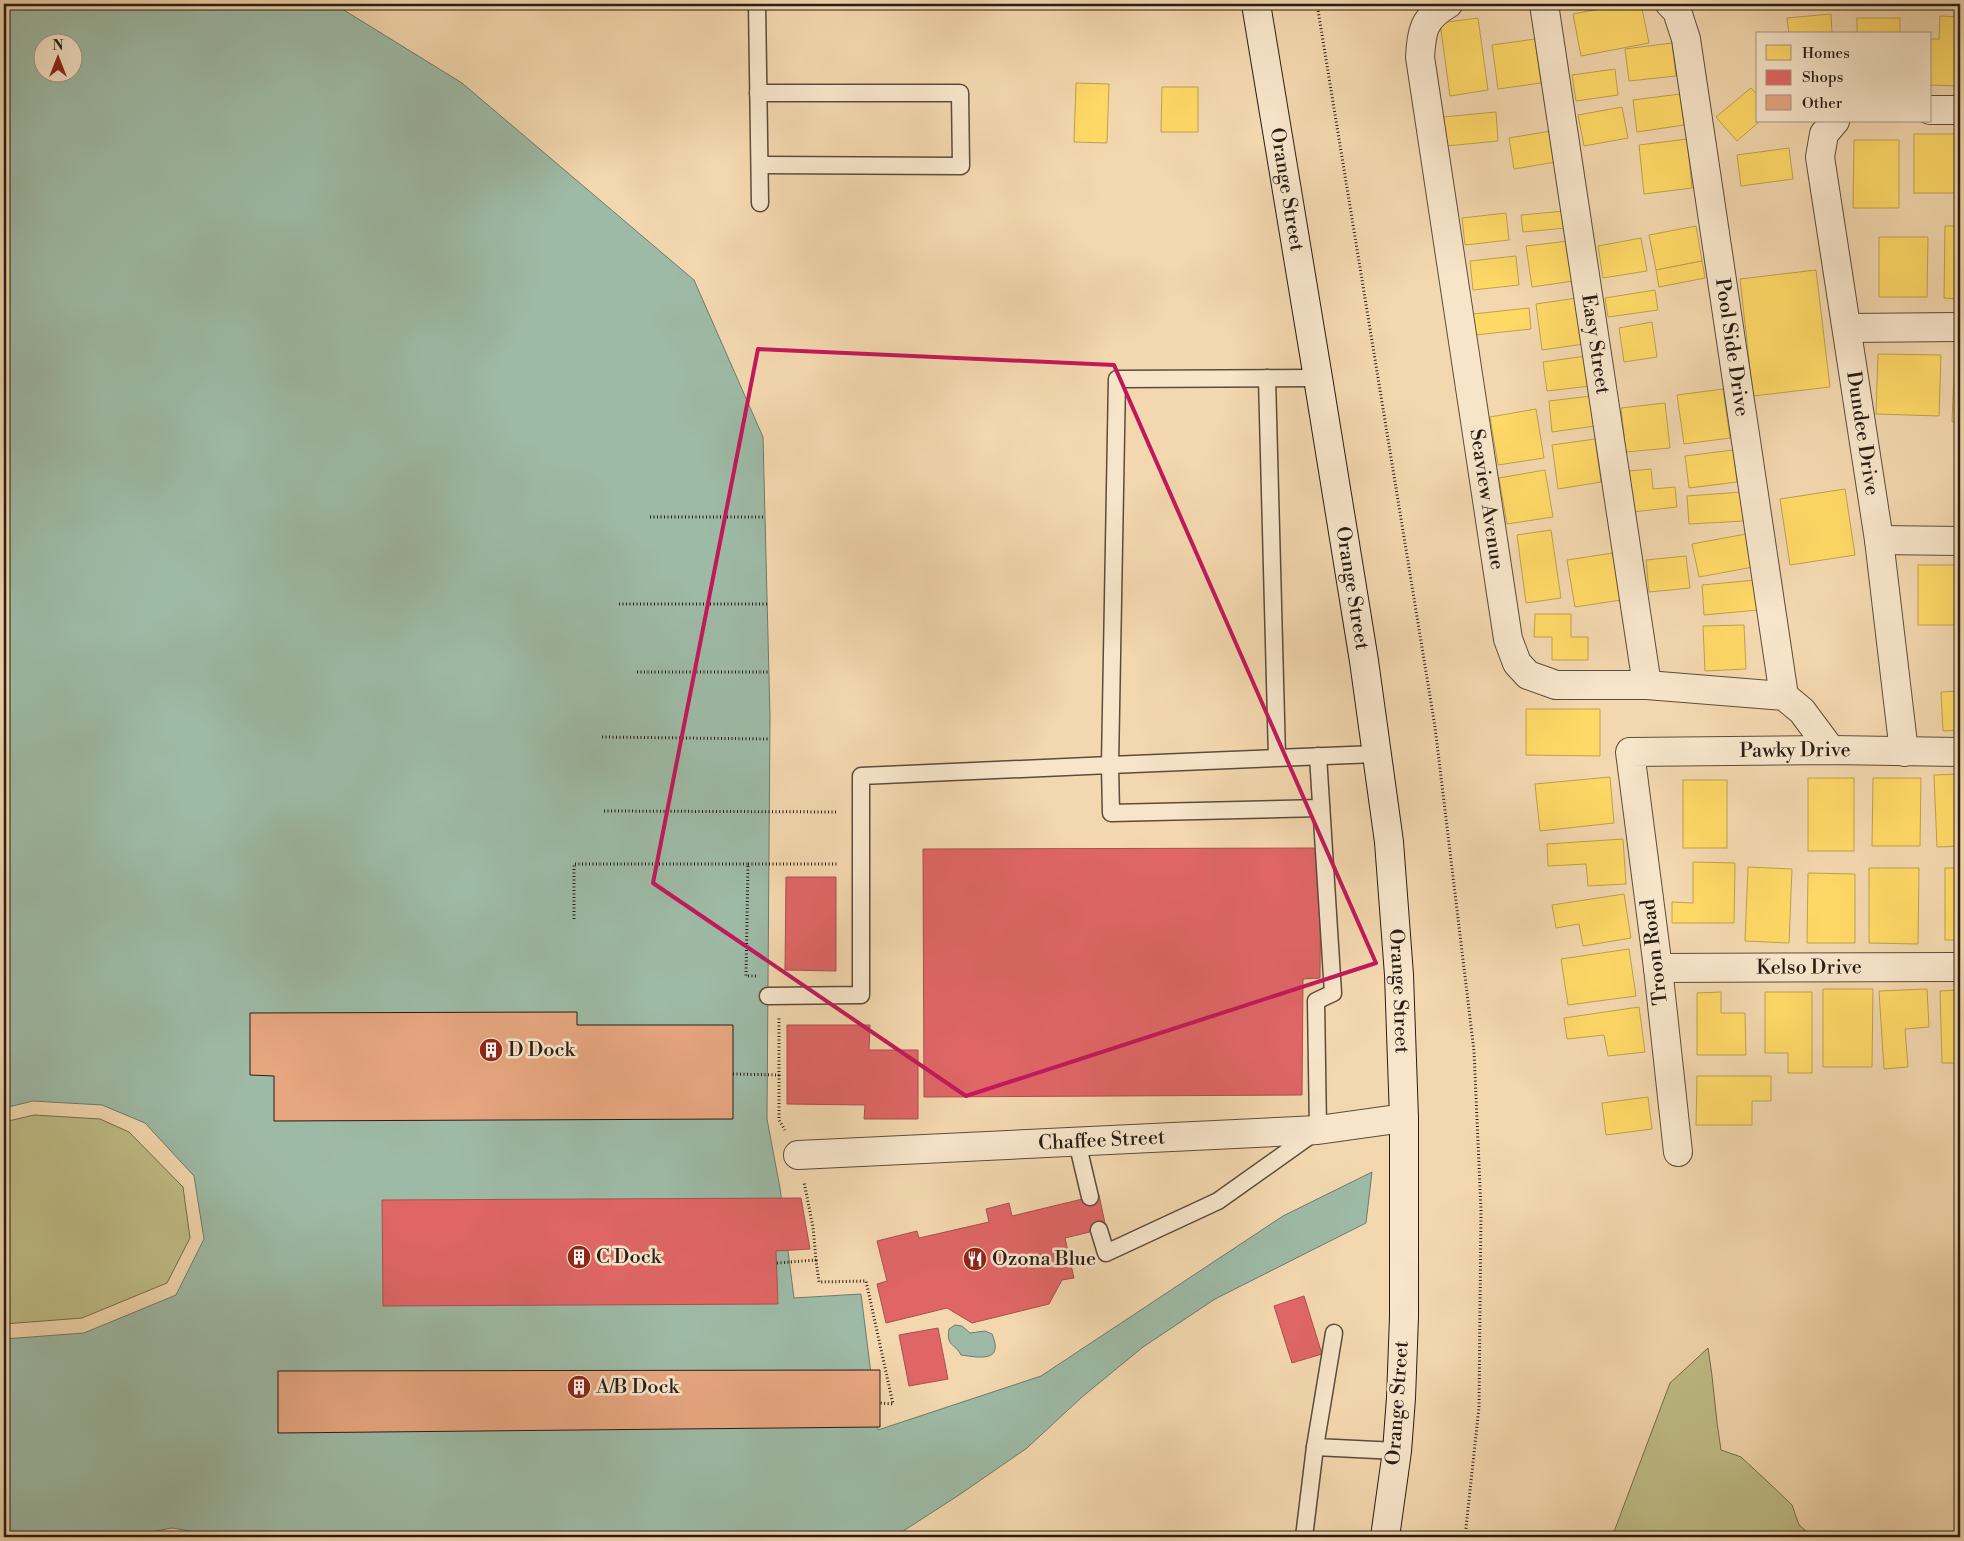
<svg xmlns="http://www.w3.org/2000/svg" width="1964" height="1541" font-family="'Libre Bodoni',serif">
	<rect width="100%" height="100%" fill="#f3d7ae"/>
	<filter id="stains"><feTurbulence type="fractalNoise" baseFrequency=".004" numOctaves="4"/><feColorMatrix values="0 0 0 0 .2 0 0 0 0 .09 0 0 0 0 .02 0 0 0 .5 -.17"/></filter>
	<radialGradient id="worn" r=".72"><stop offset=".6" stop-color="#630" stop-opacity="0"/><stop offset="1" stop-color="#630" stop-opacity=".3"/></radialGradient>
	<!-- green -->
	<g fill="#bfbd87" stroke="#746d4e">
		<polygon points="34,1115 100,1119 129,1132 183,1187 190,1238 167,1283 82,1318 4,1324 4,1122"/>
		<path d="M1708 1348C1714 1382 1715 1416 1721 1450L1741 1457 1768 1482 1792 1505 1799 1525 1813 1537H1612L1670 1383Z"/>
	</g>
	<!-- water -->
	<g fill="#9dbaa6" stroke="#6e7b6c" fill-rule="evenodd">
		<path d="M4 4H334L462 83 694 280 763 437 770 717 767 1119 780 1188 794 1298 861 1294 878 1430 1041 1376 1283 1216 1372 1172 1366 1223 1215 1299 1143 1347 1082 1397 1027 1448 959 1495 894 1537H227L172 1528 125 1537H4V1339L84 1333 176 1295 204 1239 194 1176 145 1123 102 1105 33 1101 4 1108ZM42 42H72V72H42Z"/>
		<path d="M955 1325 962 1326 970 1333 985 1331 992 1334C1004 1362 981 1358 961 1355 955 1343 946 1347 949 1329Z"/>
	</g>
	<!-- homes -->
	<g fill="#ffd966" stroke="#bea14e">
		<polygon points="1626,4 1641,4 1649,43 1581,56 1573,14"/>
		<polygon points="1831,14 1832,34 1789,34 1787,18"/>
		<polygon points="1940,16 1960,17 1960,86 1930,85 1930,39 1939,39"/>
		<polygon points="1478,18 1488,90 1450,96 1440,23"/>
		<rect x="1857" y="18" width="43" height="16"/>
		<polygon points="1535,39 1541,83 1498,89 1492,45"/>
		<polygon points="1672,43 1676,76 1629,81 1625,49"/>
		<polygon points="1615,69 1618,95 1576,101 1572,75"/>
		<polygon points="1076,83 1109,84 1107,143 1074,142"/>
		<polygon points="1162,87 1198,87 1198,132 1161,132"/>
		<polygon points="1751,88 1758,96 1758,121 1760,121 1737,141 1716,117"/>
		<polygon points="1680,94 1684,125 1637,132 1633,100"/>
		<polygon points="1622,107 1628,138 1584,146 1578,115"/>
		<polygon points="1496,112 1498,141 1446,146 1443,117"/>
		<polygon points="1551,131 1556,162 1514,169 1509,138"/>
		<rect x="1914" y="134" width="46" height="59"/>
		<polygon points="1687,139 1692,188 1644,194 1639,145"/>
		<polygon points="1854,140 1899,140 1899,208 1853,208"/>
		<polygon points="1789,148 1793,179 1741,186 1737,155"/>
		<polygon points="1565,211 1566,228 1523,232 1521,215"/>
		<polygon points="1506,213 1509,240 1465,245 1462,218"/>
		<polygon points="1696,226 1702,261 1656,270 1649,235"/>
		<polygon points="1945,226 1960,226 1960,299 1944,298"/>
		<polygon points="1879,237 1928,237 1927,297 1879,297"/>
		<polygon points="1641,238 1647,271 1603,278 1598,246"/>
		<polygon points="1568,241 1573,281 1532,287 1526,246"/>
		<polygon points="1516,256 1519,285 1473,290 1470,261"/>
		<polygon points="1702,261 1705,278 1659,287 1656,270"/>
		<polygon points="1816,270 1830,387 1753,396 1740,279"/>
		<polygon points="1655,290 1658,310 1608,317 1605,298"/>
		<polygon points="1577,298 1584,344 1542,350 1536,304"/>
		<polygon points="1529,308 1531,329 1475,335 1473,314"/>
		<polygon points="1652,322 1657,357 1624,362 1619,328"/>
		<polygon points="1955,349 1960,349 1960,423 1952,422"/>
		<polygon points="1878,354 1941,355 1939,416 1876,414"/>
		<polygon points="1586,356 1590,386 1547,391 1543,362"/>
		<polygon points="1723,389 1730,438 1684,444 1677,395"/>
		<polygon points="1591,396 1595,426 1552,432 1549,401"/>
		<polygon points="1665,403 1670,448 1626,452 1621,408"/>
		<polygon points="1536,409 1544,458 1498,465 1490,417"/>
		<polygon points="1595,439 1601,482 1558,489 1552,445"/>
		<polygon points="1733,450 1737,482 1689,488 1685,456"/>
		<polygon points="1651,469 1653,489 1675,487 1677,507 1633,512 1629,471"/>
		<polygon points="1545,470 1553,517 1507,524 1499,478"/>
		<polygon points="1845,489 1855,555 1790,565 1780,499"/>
		<polygon points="1742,492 1744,521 1689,524 1687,496"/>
		<polygon points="1551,530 1561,598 1526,603 1517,535"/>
		<polygon points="1746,534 1753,567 1699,577 1692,544"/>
		<polygon points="1613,553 1621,600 1575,607 1567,560"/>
		<polygon points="1686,556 1690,588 1649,592 1646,560"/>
		<rect x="1918" y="565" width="42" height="60"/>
		<polygon points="1756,580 1758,610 1704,615 1702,585"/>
		<polygon points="1535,614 1571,614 1571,637 1588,637 1588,660 1552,660 1552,637 1534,637"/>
		<polygon points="1744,625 1746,669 1705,671 1703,626"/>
		<polygon points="1960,691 1960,730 1943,731 1941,692"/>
		<polygon points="1526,709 1600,709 1600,756 1526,755"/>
		<polygon points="1960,774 1960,846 1937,847 1934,775"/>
		<polygon points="1610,777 1614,823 1540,831 1535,784"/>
		<rect x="1808" y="778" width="46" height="73"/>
		<polygon points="1873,778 1921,778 1920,846 1872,846"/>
		<rect x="1683" y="780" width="44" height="68"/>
		<polygon points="1623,839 1626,884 1588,886 1586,864 1548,866 1547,844"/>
		<polygon points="1693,862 1735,863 1734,923 1672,923 1672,902 1693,903"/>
		<polygon points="1748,867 1792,869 1789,943 1745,941"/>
		<polygon points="1869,868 1919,868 1918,944 1869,943"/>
		<rect x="1945" y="868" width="15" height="72"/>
		<polygon points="1808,873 1855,874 1855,943 1807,943"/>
		<polygon points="1624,894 1631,938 1583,946 1579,924 1556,928 1552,905"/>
		<polygon points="1629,949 1636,996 1568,1005 1561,959"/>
		<polygon points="1823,989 1873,989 1872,1067 1823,1067"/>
		<polygon points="1927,989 1929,1027 1905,1029 1908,1067 1884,1069 1879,991"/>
		<polygon points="1960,990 1960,1063 1942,1063 1940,991"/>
		<polygon points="1721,992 1721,1013 1745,1013 1746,1055 1697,1055 1697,993"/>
		<polygon points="1765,992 1812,992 1812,1073 1788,1073 1788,1053 1765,1053"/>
		<polygon points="1639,1007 1645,1052 1608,1056 1604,1035 1567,1039 1564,1018"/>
		<polygon points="1697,1076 1771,1076 1771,1101 1752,1101 1752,1125 1696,1125"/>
		<polygon points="1648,1097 1652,1129 1606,1135 1602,1103"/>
	</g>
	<!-- shops -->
	<g fill="#e06666" stroke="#a9504e">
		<polygon points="1321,848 1320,978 1303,979 1302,1095 924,1097 923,849"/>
		<polygon points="786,877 836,877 836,971 785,970"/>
		<polygon points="787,1025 870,1025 869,1050 918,1050 918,1119 864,1119 865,1105 787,1104"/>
		<polygon points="1099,1195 1106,1228 1065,1238 1074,1278 1062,1280 1049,1304 972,1323 947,1308 886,1323 877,1284 887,1281 877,1241 917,1231 919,1238 989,1222 986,1209 1009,1203 1012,1216"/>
		<polygon points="801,1198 810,1249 776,1251 778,1304 383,1306 382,1200"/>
		<polygon points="1304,1296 1322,1354 1292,1363 1274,1306"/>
		<polygon points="938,1328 948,1379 909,1386 899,1335"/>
	</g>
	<!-- building -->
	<g fill="#e6a680" stroke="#281d16">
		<polygon points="577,1012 577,1025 733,1025 733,1119 274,1121 274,1076 250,1075 250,1013"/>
		<polygon points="880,1370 880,1427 278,1433 278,1371"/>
	</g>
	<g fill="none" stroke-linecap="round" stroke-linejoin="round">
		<!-- lane casing -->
		<g stroke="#5b4c3c" stroke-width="19">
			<g id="lane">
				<polyline points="757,4 760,203"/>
				<polyline points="758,93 960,93 961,166 760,165"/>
				<polyline points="1267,378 1277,757"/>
				<polyline points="1318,378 1117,379 1110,765 1375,754"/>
				<polyline points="768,996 861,995 861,776 1110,765 1111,813 1321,808"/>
				<polyline points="1077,1142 1090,1197"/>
				<polyline points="1099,1230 1106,1253 1218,1201 1318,1130 1316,1001 1333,993 1318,756"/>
				<polyline points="1334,1333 1315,1447 1397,1451"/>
				<polyline points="1304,1537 1315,1447"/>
			</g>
		</g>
		<!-- street casing -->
		<g stroke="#5b4c3c" stroke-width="30">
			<g id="street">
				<path id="s1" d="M1448 4C1423 19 1422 30 1420 57L1508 639 1517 663 1528 675 1556 685H1647L1784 696 1802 711 1831 750"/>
				<path id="s2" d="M1544 4 1647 685"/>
				<path id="s3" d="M1670 4 1677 11 1686 39 1784 696"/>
				<polyline points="1930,110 1960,110"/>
				<path id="s4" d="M1835 121 1824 134 1820 157 1879 540 1904 752"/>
				<polyline points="1847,328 1960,327"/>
				<polyline points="1879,540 1960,541"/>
				<path id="s5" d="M1658 968 1960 967"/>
				<path id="s6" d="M1678 1152 1658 968 1630 752 1831 750 1960 752"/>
				<path id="s7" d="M798 1155 1318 1130 1404 1118"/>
			</g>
		</g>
		<!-- secondary casing -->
		<g stroke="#281d16" stroke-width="30">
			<g id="secondary">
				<path id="s8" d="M1256 4 1318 378 1364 661 1389 842 1399 975 1404 1118V1317L1401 1398 1397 1451 1385 1537"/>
			</g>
		</g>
		<!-- path -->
		<g stroke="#281d16" stroke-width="3" stroke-dasharray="1 2.5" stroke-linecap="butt">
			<polyline points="1317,4 1435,727 1474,1051 1481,1210 1479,1407 1465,1537"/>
			<polyline points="650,517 765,517"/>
			<polyline points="619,604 768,604"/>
			<polyline points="637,672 769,672"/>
			<polyline points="602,737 770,739"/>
			<polyline points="604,811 838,812"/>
			<polyline points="748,864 839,864"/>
			<polyline points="574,919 574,864 748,864 746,976 756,976"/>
			<polyline points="733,1074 779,1075 779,1018"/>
			<polyline points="779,1075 779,1120 785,1130"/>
			<polyline points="816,1260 819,1282 866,1281 893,1404 880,1403"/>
			<polyline points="777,1263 816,1260 813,1227 804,1182"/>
		</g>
		<!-- lane -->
		<use href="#lane" stroke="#f7e5ca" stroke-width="16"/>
		<!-- street -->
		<use href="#street" stroke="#f7e5ca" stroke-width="28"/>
		<!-- secondary -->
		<use href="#secondary" stroke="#f7e5ca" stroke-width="28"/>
	</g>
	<!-- marked area -->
	<path fill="none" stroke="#c2185b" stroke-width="4" stroke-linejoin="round" d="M758 349 1114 365 1376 963 966 1096 653 883Z"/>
	<!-- icons -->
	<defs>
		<g id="building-disc" transform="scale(1.25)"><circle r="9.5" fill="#8f2418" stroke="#f7e5ca"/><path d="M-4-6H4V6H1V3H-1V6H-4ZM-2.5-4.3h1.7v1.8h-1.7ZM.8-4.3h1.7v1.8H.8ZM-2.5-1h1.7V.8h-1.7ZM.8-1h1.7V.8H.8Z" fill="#fff"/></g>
		<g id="restaurant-disc" transform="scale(1.25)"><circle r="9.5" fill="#8f2418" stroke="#f7e5ca"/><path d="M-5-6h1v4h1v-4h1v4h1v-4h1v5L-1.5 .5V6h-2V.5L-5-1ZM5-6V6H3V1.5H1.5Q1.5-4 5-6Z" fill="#fff"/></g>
	</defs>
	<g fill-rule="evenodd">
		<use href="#building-disc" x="491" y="1050"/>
		<use href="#building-disc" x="579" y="1257"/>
		<use href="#restaurant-disc" x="975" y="1259"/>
		<use href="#building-disc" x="579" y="1387"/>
	</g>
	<g text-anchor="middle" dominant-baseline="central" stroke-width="5" stroke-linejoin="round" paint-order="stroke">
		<!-- street labels -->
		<g font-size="20" fill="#281d16" stroke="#f7e5ca">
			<text stroke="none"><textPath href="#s8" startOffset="188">Orange Street</textPath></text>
			<text stroke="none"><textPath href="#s2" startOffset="344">Easy Street</textPath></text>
			<text stroke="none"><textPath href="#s3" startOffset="351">Pool Side Drive</textPath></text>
			<text stroke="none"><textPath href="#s4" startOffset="320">Dundee Drive</textPath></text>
			<text stroke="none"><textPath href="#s1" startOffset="511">Seaview Avenue</textPath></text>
			<text stroke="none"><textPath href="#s8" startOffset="592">Orange Street</textPath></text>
			<text stroke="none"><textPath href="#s6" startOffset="568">Pawky Drive</textPath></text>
			<text transform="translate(1655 952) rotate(-97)">Troon Road</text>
			<text stroke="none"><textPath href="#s5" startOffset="151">Kelso Drive</textPath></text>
			<text stroke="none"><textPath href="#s8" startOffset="998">Orange Street</textPath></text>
			<text stroke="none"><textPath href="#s7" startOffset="304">Chaffee Street</textPath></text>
			<text transform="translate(1398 1403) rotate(-86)">Orange Street</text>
		</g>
		<!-- poi labels -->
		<g font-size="20" fill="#281d16" stroke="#f7e5ca" text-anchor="start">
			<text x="508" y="1050">D Dock</text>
			<text x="596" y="1257">C Dock</text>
			<text x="992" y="1259">Ozona Blue</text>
			<text x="596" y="1387">A/B Dock</text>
		</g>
	</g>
	<!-- margin -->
	<rect width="1964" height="1541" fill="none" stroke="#f3d7ae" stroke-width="20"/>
	<rect x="5" y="5" width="1954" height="1531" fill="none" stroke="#281d16" stroke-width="2.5"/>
	<rect x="10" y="10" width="1944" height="1521" fill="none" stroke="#281d16"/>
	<!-- legend -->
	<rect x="1756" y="32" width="175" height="90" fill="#f7e5ca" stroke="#a49582"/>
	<rect x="1766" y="45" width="25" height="15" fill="#ffd966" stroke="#a49582"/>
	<text x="1802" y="58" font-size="15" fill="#281d16">Homes</text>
	<rect x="1766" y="70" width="25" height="15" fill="#e06666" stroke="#a49582"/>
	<text x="1802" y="82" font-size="15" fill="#281d16">Shops</text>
	<rect x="1766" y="95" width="25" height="15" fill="#e6a680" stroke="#a49582"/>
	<text x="1802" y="108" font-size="15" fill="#281d16">Other</text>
	<!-- north arrow -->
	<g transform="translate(58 58)"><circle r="24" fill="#f7e5ca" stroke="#a49582"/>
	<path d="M0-4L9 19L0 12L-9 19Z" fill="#8f2418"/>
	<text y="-8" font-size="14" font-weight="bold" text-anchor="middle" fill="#281d16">N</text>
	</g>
	<rect width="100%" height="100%" filter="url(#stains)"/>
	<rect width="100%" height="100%" fill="url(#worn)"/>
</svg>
